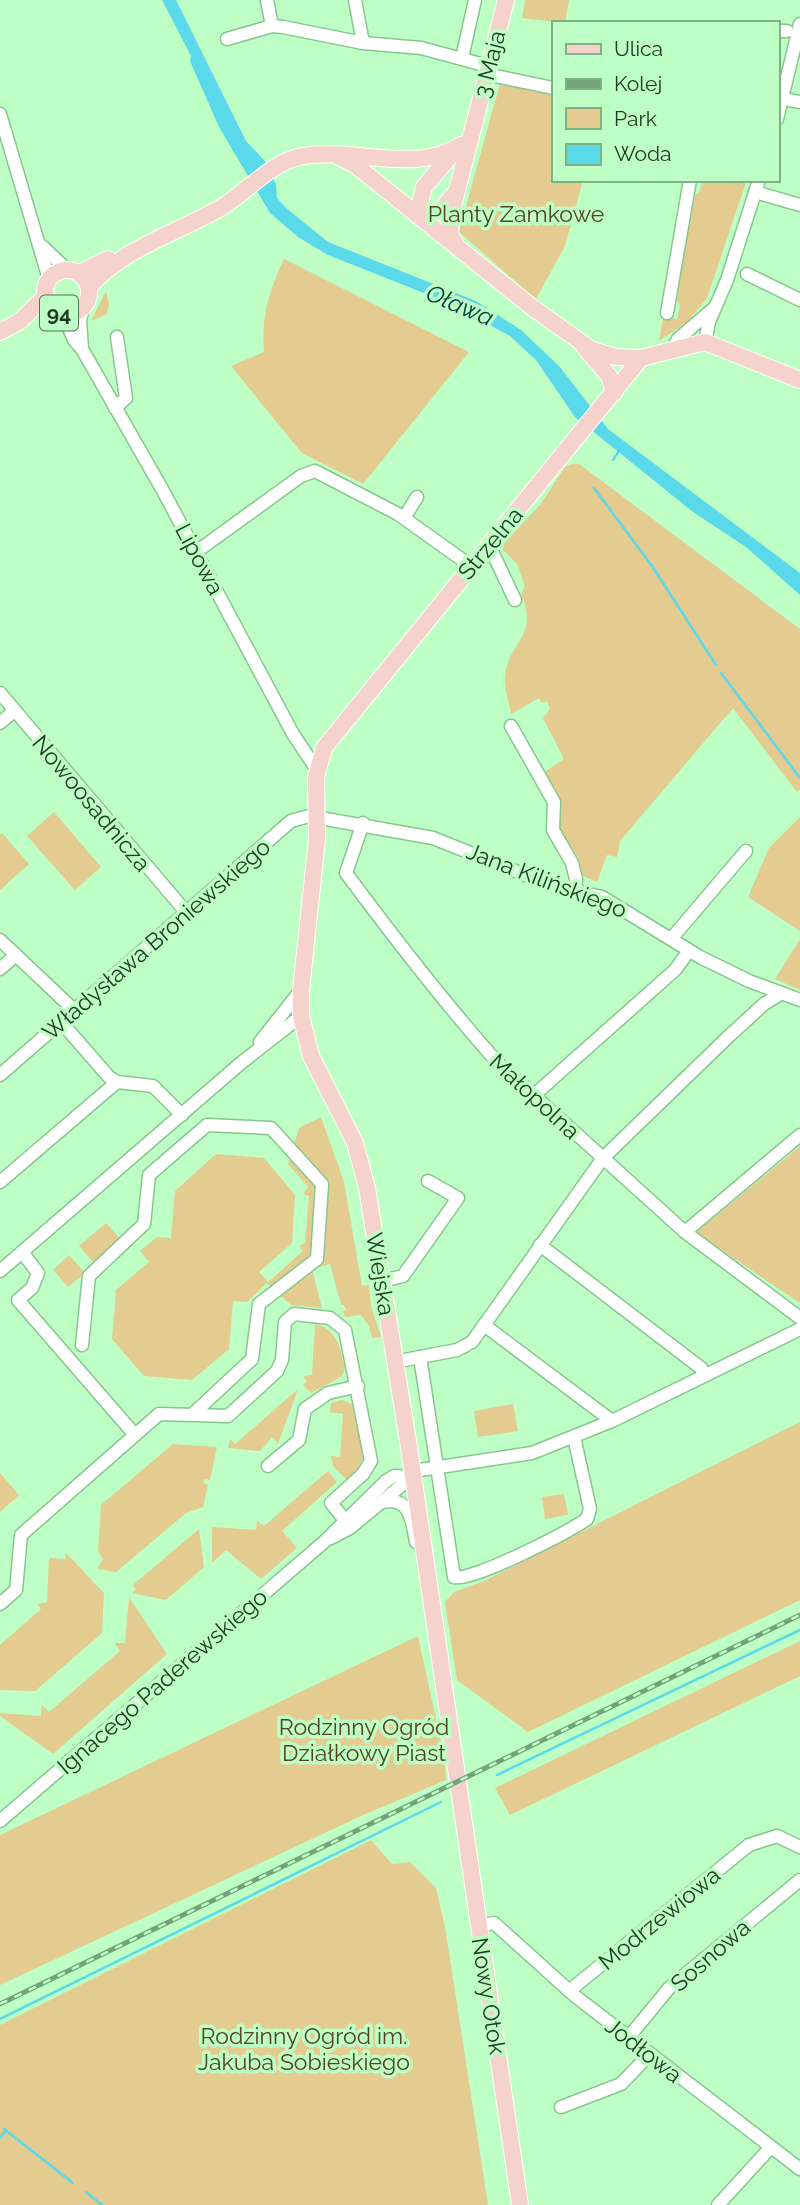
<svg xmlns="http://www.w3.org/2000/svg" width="800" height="2205" font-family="Raleway,sans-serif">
	<rect width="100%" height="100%" fill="#bdffc4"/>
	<!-- green -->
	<g fill="#e4cb8f">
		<polygon points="525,0 569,0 565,23 522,18"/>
		<polygon points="500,83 553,94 553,180 583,180 565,246 536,299 459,232"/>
		<polygon points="703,180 747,180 707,298 687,322 659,341 663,317 677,319 680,306 675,296 692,197 699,193"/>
		<path d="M284 259 469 352 363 484 302 453 231 366 264 352C261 316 269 291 284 259Z"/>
		<polygon points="106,291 109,304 107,314 91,321"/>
		<path d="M572 464H579L800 629V789L797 792 733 708 620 841 617 857 607 855 597 882 581 875 575 862 579 859 574 851 569 854 558 836 541 774 564 759 543 718 550 709 547 701 542 703 539 698 511 714C509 702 504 688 505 676 508 642 540 636 521 594L525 586 517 564 503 550V544L540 505 565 467Z"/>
		<polygon points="54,812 101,867 75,890 27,836"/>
		<polygon points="800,817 800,931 748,897 769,848"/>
		<polygon points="2,833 29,864 0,890 0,835"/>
		<polygon points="800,939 800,990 775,979"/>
		<polygon points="321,1117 344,1182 362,1286 369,1285 371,1306 381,1337 372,1338 369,1326 361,1315 345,1317 343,1311 346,1310 344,1305 341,1305 330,1264 312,1269 322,1308 291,1305 267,1283 247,1302 233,1301 229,1349 192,1380 144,1376 112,1339 116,1290 149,1262 140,1251 157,1237 171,1238 175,1191 216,1154 264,1158 295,1195 292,1243 259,1272 268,1282 303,1251 299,1246 305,1243 309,1196 303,1194 308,1187 288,1164 299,1128"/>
		<polygon points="800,1146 800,1303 699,1235 698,1231"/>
		<polygon points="106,1223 121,1240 95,1264 79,1246"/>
		<polygon points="69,1255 85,1273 68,1287 53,1270"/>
		<path d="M315 1324C337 1328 341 1350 345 1369L341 1377 311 1393 303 1385 307 1381 303 1376 312 1375Z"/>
		<polygon points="298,1389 278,1444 272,1437 260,1451 228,1448 230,1439 235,1444"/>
		<path d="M342 1400 354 1405C361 1438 375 1455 347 1480L333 1466 331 1456 340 1457 343 1414 330 1412 331 1403Z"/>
		<polygon points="513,1404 518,1431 478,1437 474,1411"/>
		<polygon points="800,1422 800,1600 528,1732 457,1680 445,1602 454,1592 484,1581"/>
		<polygon points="173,1444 217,1447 210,1480 205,1479 203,1483 208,1485 203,1507 186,1513 116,1572 97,1569 103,1559 98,1551 101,1505"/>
		<polygon points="328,1471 337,1482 282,1531 297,1548 261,1579 226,1550 212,1563 212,1527 256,1530 257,1521 264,1526"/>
		<polygon points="0,1473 19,1495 0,1512"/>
		<polygon points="564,1494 568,1515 545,1519 542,1497"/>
		<polygon points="199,1529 204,1567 166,1600 132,1593 136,1589 133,1585"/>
		<polygon points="66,1553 104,1593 102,1633 35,1691 0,1690 0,1645 41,1609 37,1604 47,1602 49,1558 65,1559"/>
		<polygon points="129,1597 167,1654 53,1754 0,1716 0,1713 41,1716 42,1705 49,1712 120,1651 115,1643 125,1643"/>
		<polygon points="418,1636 444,1756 446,1780 361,1816 0,1985 0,1835"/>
		<polygon points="800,1641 800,1676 510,1815 495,1788"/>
		<polygon points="371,1840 392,1864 410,1862 436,1888 445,1927 488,2205 0,2205 0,2025"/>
	</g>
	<!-- water -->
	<polygon fill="#59d9ea" points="162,0 176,0 246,141 264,160 276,184 277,198 285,207 328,242 476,301 521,330 559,366 608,429 800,573 800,595 746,547 693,512 575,417 536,360 510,336 449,303 328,255 298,237 270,213 219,127 190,61 191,56"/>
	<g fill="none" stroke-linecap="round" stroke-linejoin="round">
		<!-- stream -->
		<g stroke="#59d9ea" stroke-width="2.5">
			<polyline points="613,460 619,451"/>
			<polyline points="594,488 652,566 716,665"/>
			<polyline points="721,673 800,778"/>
			<polyline points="497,1775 800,1630"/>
			<polyline points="0,2019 441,1802"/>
			<polyline points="4,2129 73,2183"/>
			<polyline points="0,2138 6,2130"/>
			<polyline points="86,2192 102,2205"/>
		</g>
		<!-- minor casing -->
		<g stroke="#87c78f" stroke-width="15">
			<g id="minor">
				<polyline points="267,0 272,26"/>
				<polyline points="355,0 363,43"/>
				<polyline points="777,31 787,31"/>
				<polyline points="227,39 272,26 283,27 363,43 421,48 488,66"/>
				<polyline points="462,58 475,0"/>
				<polyline points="486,74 553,88"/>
				<polyline points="778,98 800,102"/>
				<polyline points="0,114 49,279"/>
				<polyline points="777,119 800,24"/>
				<polyline points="755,192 800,205"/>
				<polyline points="42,246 66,269"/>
				<polyline points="747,274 800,300"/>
				<polyline points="667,313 690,180"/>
				<polyline points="63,314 74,340 82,349 162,489 293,734 317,770"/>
				<polyline points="705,342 709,322 727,280 759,180"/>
				<polyline points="674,347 678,339 713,309"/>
				<polyline points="82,349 80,320 83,308"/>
				<polyline points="115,408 126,398 117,337"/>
				<polyline points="404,518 417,497"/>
				<polyline points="489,545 515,600"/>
				<polyline points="196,552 301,476 315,471 398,514 471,566"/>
				<polyline points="0,693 186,912"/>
				<polyline points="0,723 14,711"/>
				<polyline points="511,726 554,802 553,830 572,863 576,879 575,891"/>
				<path d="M363 823 346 873C395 939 444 1003 499 1064L685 1232 800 1318"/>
				<polyline points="671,939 746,851"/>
				<polyline points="0,940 74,1010"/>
				<polyline points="0,969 16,955"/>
				<polyline points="61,1022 109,1077 117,1082 153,1086 182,1115"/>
				<polyline points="260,1042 301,990"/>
				<polyline points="0,1075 291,821 309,816 433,838 550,885 602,897 700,957 749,981 800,1000"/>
				<polyline points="533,1096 675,970 689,951"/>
				<polyline points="0,1182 117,1082"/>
				<polyline points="685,1232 800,1135"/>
				<polyline points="540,1245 701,1368 705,1375"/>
				<polyline points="22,1252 38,1273 32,1288 18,1300 135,1435"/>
				<polyline points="0,1271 241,1063 301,1016"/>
				<polyline points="382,1281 403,1276 458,1198 428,1181"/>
				<polyline points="484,1325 612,1421"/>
				<polyline points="82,1345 89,1276 144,1224 149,1175 207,1125 271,1128 322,1184 317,1259 259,1304 252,1359 193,1414"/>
				<path d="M420 1357 454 1577C472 1582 568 1532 587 1519L590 1509 574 1437"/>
				<polyline points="394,1362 457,1350 472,1342 603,1158 728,1037 764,1004 782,993"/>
				<polyline points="268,1466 299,1440 305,1409 328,1393 358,1386"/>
				<path d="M383 1502C411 1496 412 1522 416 1542"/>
				<polyline points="331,1538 350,1528 420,1470 532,1453 612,1421 800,1329"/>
				<polyline points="0,1604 16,1590 21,1535 159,1414 228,1416 277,1371 282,1360 285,1322 294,1314 330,1318 345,1330 371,1461 363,1474 331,1503 344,1519"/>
				<polyline points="0,1821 324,1542 386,1481 394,1476 413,1477"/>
				<polyline points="478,1926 494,1923 575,1996 800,2169"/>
				<polyline points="569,1991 749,1845 777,1836 800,1847"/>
				<polyline points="628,2038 670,1987 800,1880"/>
				<polyline points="561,2107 621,2084 649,2055"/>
				<polyline points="718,2205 771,2147"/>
			</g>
		</g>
		<!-- major casing -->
		<g stroke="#fff" stroke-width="18">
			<g id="major">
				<polyline points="337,156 354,164 533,308 592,350 616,357 641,358 705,342 800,380"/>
				<polyline points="417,215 424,187 453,153"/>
				<polyline points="417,215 441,210 455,193"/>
				<polyline points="457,246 450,235 451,214 506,0"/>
				<circle cx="67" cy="292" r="22"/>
				<polyline points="80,273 108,259"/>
				<path d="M89 287C124 247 178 233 222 207 248 191 272 161 303 156 355 147 415 175 461 145"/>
				<polyline points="0,332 20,321 46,296"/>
				<polyline points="585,348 609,376 614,393"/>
				<polyline points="520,2205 408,1441 367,1188 355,1143 311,1056 301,1016 301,990 317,839 316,777 324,748 641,358"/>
			</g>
		</g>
		<!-- minor -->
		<use href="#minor" stroke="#fff" stroke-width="12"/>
		<!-- major -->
		<use href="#major" stroke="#f6d2cd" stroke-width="16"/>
		<!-- rail casing -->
		<g stroke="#73a379" stroke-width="5">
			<polyline id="rail" points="0,2004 800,1615"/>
		</g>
		<!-- rail -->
		<use href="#rail" stroke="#bdffc4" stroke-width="2.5" stroke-dasharray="8" stroke-linecap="butt"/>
	</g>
	<g text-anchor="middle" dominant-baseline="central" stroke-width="7" stroke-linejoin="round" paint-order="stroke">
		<!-- shield labels -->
		<rect fill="#bdffc4" stroke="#4f7654" stroke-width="2" x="40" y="295.5" width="38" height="35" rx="5"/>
		<g font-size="21" font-weight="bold" fill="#203b24">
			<text x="59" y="313">94</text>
		</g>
		<!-- street labels -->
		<g font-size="23" fill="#203b24" stroke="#bdffc4">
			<text transform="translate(489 64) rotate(-76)">3 Maja</text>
			<text transform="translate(490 543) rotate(-50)">Strzelna</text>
			<text transform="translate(200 559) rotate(62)">Lipowa</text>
			<text transform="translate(92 803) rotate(50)">Nowoosadnicza</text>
			<text transform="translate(547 880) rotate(21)">Jana Kilińskiego</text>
			<text transform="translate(156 939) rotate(-41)">Władysława Broniewskiego</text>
			<text transform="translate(535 1096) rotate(43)">Małopolna</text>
			<text transform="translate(381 1274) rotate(81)">Wiejska</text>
			<text transform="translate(162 1681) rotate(-41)">Ignacego Paderewskiego</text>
			<text transform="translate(659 1918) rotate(-39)">Modrzewiowa</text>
			<text transform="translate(710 1955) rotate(-41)">Sosnowa</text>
			<text transform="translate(489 1996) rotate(81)">Nowy Otok</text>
			<text transform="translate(644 2050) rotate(38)">Jodłowa</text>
		</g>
		<!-- park labels -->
		<g font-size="23" fill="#544520" stroke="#bdffc4">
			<text x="516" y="213">Planty Zamkowe</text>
			<text x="364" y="1726">Rodzinny Ogród<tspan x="364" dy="26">Działkowy Piast</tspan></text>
			<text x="304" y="2035">Rodzinny Ogród im.<tspan x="304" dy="26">Jakuba Sobieskiego</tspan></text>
		</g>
		<!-- water labels -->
		<g font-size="24" font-style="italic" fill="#003e45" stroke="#bdffc4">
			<text transform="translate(460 305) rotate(23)">Oława</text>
		</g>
	</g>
	<!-- legend -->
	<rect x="552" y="21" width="228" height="161" fill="#bdffc4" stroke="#7eb184" stroke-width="2"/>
	<rect x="566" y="44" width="35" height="10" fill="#f6d2cd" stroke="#7eb184" stroke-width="2"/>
	<text x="614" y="56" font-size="21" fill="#203b24">Ulica</text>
	<rect x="566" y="79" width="35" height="10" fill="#73a379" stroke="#7eb184" stroke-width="2"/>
	<text x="614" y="91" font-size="21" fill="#203b24">Kolej</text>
	<rect x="566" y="108" width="35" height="21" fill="#e4cb8f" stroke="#7eb184" stroke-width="2"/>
	<text x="614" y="126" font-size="21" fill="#203b24">Park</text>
	<rect x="566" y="144" width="35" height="21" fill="#59d9ea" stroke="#7eb184" stroke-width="2"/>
	<text x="614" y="161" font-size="21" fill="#203b24">Woda</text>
</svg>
